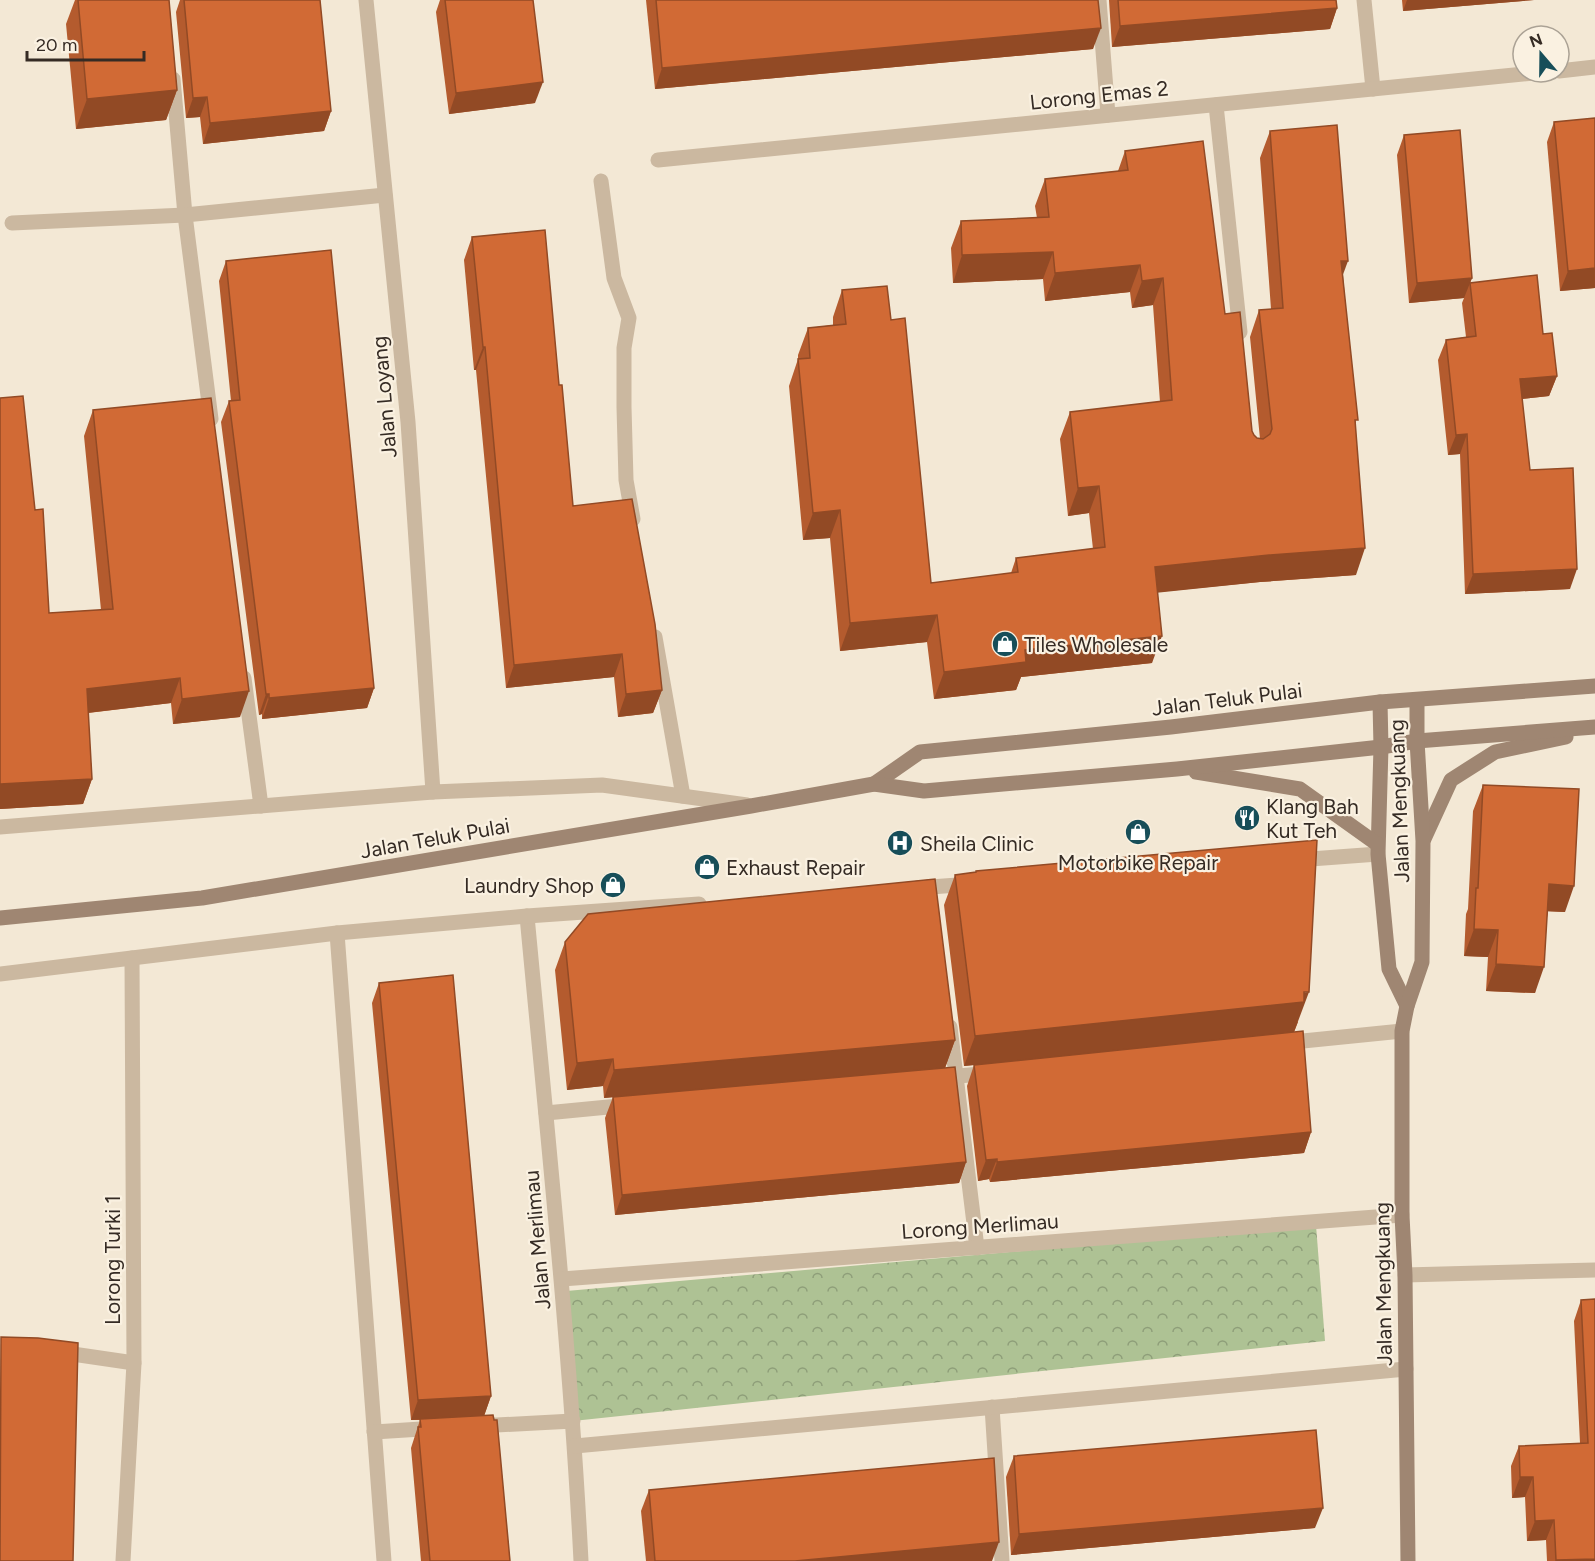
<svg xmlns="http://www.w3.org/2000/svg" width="1595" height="1561" font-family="Figtree,sans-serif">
	<defs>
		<pattern id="forest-crowns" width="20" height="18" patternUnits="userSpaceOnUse" patternTransform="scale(1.5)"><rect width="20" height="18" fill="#aec294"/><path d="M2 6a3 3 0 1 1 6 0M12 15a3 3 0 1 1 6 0" fill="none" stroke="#8e9e79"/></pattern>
	</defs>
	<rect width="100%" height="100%" fill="#f3e8d5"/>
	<!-- forest -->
	<polygon fill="url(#forest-crowns)" points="1316,1225 1325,1341 573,1421 555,1292"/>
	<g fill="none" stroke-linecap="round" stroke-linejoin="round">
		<!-- lane -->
		<g stroke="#cbb8a0" stroke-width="15">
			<polyline points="1099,0 1108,115"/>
			<polyline points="1364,0 1373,89"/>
			<polyline points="173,79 185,215 211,419"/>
			<polyline points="12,223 185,215 385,195"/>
			<polyline points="244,678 261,806"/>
			<polyline points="337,933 384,1561"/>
			<polyline points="950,1027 977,1248"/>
			<polyline points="1283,1043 1402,1031"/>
			<polyline points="937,1078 991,1073"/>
			<polyline points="546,1113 629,1105"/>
			<polyline points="59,1352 134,1363"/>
			<polyline points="992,1407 1002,1561"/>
			<polyline points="479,1426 573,1421"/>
			<polyline points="374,1432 437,1428"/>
		</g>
		<!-- street -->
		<g stroke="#cbb8a0" stroke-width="15">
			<polyline points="366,0 408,422 433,792"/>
			<polyline points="1559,71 1595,67"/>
			<polyline points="1216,105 1240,332"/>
			<polyline points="658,160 1544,72"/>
			<polyline points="601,181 614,278 629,318 624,348 624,407 626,480 633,519"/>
			<polyline points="655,637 683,796"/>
			<polyline points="0,827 433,792 602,785 747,805"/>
			<polyline points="1297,860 1378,854"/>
			<polyline points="917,888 971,884"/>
			<path d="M527 916C547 1131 570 1345 581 1561"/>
			<polyline points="0,974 337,933 527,916 699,904"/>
			<polyline points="1405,1275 1595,1270"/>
			<polyline points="562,1279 1402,1215"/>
			<polyline points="575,1446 1406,1369"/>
			<polyline points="123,1561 134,1363 132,958"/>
		</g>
		<!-- secondary -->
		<g stroke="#9f8672" stroke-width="15">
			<polyline points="1380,702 1381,747 1378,854 1389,969 1407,1006"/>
			<polyline points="1196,772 1300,789 1377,844"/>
			<polyline points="874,784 920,752 1171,727 1380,702 1595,686"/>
			<polyline points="1424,839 1451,780 1495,752 1566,737"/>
			<polyline points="0,918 202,898 751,806 874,784 924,791 1177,769 1381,747 1417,741 1595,727"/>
			<polyline points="1408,1561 1405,1275 1402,1215 1402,1031 1407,1006 1422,962 1423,841 1417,741 1417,700"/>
		</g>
	</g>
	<!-- wall -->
	<g fill="#b45b2e">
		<polygon points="75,0 169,0 177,90 166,120 76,129 66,24"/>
		<polygon points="180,0 320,0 331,111 324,131 203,144 200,117 186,118 176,12"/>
		<polygon points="440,0 533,0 535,103 449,114 436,12"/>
		<polygon points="646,0 1098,0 1093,49 655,89"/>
		<polygon points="1109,0 1336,0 1337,8 1330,29 1112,47"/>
		<polygon points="1402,0 1534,0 1403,11"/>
		<polygon points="1554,122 1595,288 1560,291 1547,142"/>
		<polygon points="1270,131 1343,275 1356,425 1356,575 1260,582 1158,592 1152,663 1021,677 1016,690 934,699 927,642 840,651 830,538 803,540 789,386 798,359 798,355 808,328 833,325 833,317 842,290 891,320 931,583 1011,573 1016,558 1093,549 1089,513 1068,516 1060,439 1070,412 1160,402 1153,305 1132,308 1130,292 1045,301 1043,279 953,283 951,248 961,221 1037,218 1035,206 1045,179 1118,171 1125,151 1225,314 1252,431 1254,435 1257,438 1260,439 1250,337 1259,310 1271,309 1260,158"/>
		<polygon points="1404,135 1472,278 1470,283 1543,334 1557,376 1549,396 1522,399 1530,470 1570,589 1465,594 1460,454 1448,455 1438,360 1446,340 1466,337 1462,303 1464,298 1409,303 1397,155"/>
		<polygon points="472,237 559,385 573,506 662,690 653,713 618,717 614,677 506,688 476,370 474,370 464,260"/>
		<polygon points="226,261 374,688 367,708 262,719 262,714 259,715 221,422 229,401 231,401 219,281"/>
		<polygon points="93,410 240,717 173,724 171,703 88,713 92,779 83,804 0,809 35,510 49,613 101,610 84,436"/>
		<polygon points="1483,785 1565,912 1548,911 1535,993 1486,991 1488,957 1464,956 1466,914 1468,909 1473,811"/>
		<polygon points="976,871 1298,1022 1294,1032 1311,1132 1304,1153 990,1182 989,1179 978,1181 967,1086 974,1065 964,1066 944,905 955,875 976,873"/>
		<polygon points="565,942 955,1040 945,1068 966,1162 959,1183 615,1215 605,1118 613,1097 604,1098 603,1086 567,1090 555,970"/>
		<polygon points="379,983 491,1396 484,1416 510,1561 421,1561 411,1448 420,1420 411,1420 372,1003"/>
		<polygon points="1581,1300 1595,1561 1547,1561 1546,1540 1527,1541 1525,1497 1512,1498 1511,1466 1519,1446 1580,1443 1574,1321"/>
		<polygon points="1014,1456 1315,1528 1011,1555 1006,1477"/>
		<polygon points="649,1490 992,1561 646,1561 641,1511"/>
	</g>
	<!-- shaded-wall -->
	<g fill="#924a25">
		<polygon points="1407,0 1534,0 1403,11"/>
		<polygon points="1337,8 1330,29 1112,47 1120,26"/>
		<polygon points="1101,28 1093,49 655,89 662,68"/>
		<polygon points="543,82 535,103 449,114 456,93"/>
		<polygon points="177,90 166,120 76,129 87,99"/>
		<polygon points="207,97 200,117 186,118 193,98"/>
		<polygon points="331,111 324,131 203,144 210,123"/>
		<polygon points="1053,252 1043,279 953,283 962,255"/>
		<polygon points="1341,261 1348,261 1338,288"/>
		<polygon points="1140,265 1130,292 1045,301 1055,273"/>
		<polygon points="1595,268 1595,288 1560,291 1568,271"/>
		<polygon points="1163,278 1153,305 1132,308 1142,281"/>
		<polygon points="1472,278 1464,298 1409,303 1417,283"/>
		<polygon points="483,347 485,347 476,370 474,370"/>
		<polygon points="1557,376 1549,396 1513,400 1520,379"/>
		<polygon points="1467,434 1460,454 1448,455 1456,435"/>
		<polygon points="1099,486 1089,513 1068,516 1078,488"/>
		<polygon points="840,510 830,538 803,540 813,513"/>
		<polygon points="1365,548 1356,575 1260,582 1145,594 1155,567 1269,555"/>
		<polygon points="1577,569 1570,589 1465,594 1473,574"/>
		<polygon points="937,615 927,642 840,651 850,623"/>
		<polygon points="1162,636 1152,663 1021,677 1016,690 934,699 944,672 1025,650"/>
		<polygon points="622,654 614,677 506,688 514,665"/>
		<polygon points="180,678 171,703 78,714 87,689"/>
		<polygon points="374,688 367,708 262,719 269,698"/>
		<polygon points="662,690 653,713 618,717 626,694"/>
		<polygon points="249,691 240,717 173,724 182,699"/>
		<polygon points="266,694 269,694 262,714 259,715"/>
		<polygon points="92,779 83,804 0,809 0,784"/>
		<polygon points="1549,884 1574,886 1565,912 1539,911"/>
		<polygon points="1474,929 1498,930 1488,957 1464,956"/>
		<polygon points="1496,964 1544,967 1535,993 1486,991"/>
		<polygon points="1309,992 1294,1032 964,1066 975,1036"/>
		<polygon points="955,1040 945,1068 604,1098 614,1070"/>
		<polygon points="613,1059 603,1086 567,1090 577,1063"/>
		<polygon points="1311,1132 1304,1153 990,1182 997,1162"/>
		<polygon points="997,1159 989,1179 978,1181 986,1160"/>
		<polygon points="966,1162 959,1183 615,1215 622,1195"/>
		<polygon points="491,1396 484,1416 411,1420 418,1400"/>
		<polygon points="1520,1477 1533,1477 1525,1497 1512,1498"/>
		<polygon points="1323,1508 1315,1528 1011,1555 1019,1534"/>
		<polygon points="1554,1520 1546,1540 1527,1541 1535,1521"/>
		<polygon points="999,1542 992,1561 795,1561"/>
		<polygon points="1595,1559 1595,1561 1555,1561 1556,1560"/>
	</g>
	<!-- building -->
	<g fill="#d16a35" stroke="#924a25" stroke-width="1.5">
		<polygon points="78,0 169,0 177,90 87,99"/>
		<polygon points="184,0 320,0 331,111 210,123 207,97 193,98"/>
		<polygon points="445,0 533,0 543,82 456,93"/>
		<polygon points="656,0 1098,0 1101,28 662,68"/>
		<polygon points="1118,0 1336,0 1337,8 1120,26"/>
		<polygon points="1595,118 1595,268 1568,271 1554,122"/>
		<polygon points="1337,125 1348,261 1341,261 1358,420 1355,420 1365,548 1269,555 1155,567 1162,636 1025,650 1026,662 944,672 937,615 850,623 840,510 813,513 798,359 810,358 808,328 846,324 842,290 887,286 891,320 905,318 931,583 1018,572 1016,558 1105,547 1099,486 1078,488 1070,412 1172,400 1163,278 1142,281 1140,265 1055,273 1053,252 962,255 961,221 1049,217 1045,179 1128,170 1125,151 1203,141 1225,314 1240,312 1252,431 1254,435 1257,438 1263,439 1270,434 1272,429 1259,310 1283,308 1270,131"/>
		<polygon points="1460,130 1472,278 1417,283 1404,135"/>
		<polygon points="545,230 559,385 562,385 573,506 632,499 655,624 662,690 626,694 622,654 514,665 485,347 483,347 472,237"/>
		<polygon points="331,250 374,688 269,698 269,694 266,694 229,401 240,400 226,261"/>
		<polygon points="1537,275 1543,334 1552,333 1557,376 1520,379 1530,470 1573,468 1577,569 1473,574 1467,434 1456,435 1446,340 1476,336 1470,283"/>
		<polygon points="23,396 35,510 43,509 49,613 113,609 93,410 211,398 249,691 182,699 180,678 87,689 92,779 0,784 0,398"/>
		<polygon points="1483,785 1579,789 1574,886 1549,884 1544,967 1496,964 1498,930 1474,929 1476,888 1478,888"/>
		<polygon points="1317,840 1309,992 1304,992 1304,1002 975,1036 955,875 976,872 976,871"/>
		<polygon points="935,879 955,1040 614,1070 613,1059 577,1063 565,942 588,914"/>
		<polygon points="453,975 491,1396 418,1400 379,983"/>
		<polygon points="1303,1031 1311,1132 997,1162 997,1159 986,1160 974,1065"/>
		<polygon points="955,1067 966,1162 622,1195 613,1097"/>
		<polygon points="1595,1299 1595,1559 1556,1560 1554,1520 1535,1521 1533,1477 1520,1477 1519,1446 1588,1443 1581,1300"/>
		<polygon points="1,1337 38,1338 78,1343 73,1561 0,1561"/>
		<polygon points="493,1415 494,1420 497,1420 510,1561 430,1561 418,1427 421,1427 420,1419"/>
		<polygon points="1316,1430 1323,1508 1019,1534 1014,1456"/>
		<polygon points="994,1458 999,1542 795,1561 655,1561 649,1490"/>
	</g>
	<!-- icons -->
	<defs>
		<g id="shop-disc" transform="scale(1.35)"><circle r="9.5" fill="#174e59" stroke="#faf1e1"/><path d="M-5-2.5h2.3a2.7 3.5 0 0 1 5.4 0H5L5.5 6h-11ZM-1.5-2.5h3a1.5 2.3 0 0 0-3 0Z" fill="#fff"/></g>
		<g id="restaurant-disc" transform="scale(1.35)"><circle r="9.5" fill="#174e59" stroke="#faf1e1"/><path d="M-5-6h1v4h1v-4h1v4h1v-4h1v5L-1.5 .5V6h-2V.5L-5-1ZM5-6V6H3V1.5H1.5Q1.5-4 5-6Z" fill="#fff"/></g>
		<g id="hospital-disc" transform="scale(1.35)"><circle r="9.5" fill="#174e59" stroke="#faf1e1"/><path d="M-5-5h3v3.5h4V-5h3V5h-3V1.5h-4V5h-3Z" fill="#fff"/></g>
	</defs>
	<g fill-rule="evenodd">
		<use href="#shop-disc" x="1005" y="644"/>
		<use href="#restaurant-disc" x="1247" y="818"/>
		<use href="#shop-disc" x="1138" y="832"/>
		<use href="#hospital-disc" x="900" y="843"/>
		<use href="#shop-disc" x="707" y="867"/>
		<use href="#shop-disc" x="613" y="885"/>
	</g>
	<g text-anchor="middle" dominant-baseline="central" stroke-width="4.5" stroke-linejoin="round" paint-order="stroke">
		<!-- street labels -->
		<g font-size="21" fill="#352b24" stroke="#faf1e1">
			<text transform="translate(1099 95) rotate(-6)">Lorong Emas 2</text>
			<text transform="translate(384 397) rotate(-95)">Jalan Loyang</text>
			<text transform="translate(1227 699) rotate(-7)">Jalan Teluk Pulai</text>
			<text transform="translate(1399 801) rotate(-92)">Jalan Mengkuang</text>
			<text transform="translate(435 838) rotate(-10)">Jalan Teluk Pulai</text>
			<text transform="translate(980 1226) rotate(-4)">Lorong Merlimau</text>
			<text transform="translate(537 1240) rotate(-95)">Jalan Merlimau</text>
			<text transform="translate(112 1260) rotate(-90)">Lorong Turki 1</text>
			<text transform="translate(1383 1284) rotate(-91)">Jalan Mengkuang</text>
		</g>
		<!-- poi labels -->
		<g font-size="21" fill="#352b24" stroke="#faf1e1" text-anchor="start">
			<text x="1024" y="644">Tiles Wholesale</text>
			<text x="1266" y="806">Klang Bah<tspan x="1266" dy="24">Kut Teh</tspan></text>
			<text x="920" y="843">Sheila Clinic</text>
			<text x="1138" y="862" text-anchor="middle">Motorbike Repair</text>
			<text x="726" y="867">Exhaust Repair</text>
			<text x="594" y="885" text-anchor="end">Laundry Shop</text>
		</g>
	</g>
	<!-- north arrow -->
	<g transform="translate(1541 54) rotate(340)"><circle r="28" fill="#faf1e1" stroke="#aba295" stroke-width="1.5"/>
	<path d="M0-4.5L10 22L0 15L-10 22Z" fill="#174e59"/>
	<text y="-9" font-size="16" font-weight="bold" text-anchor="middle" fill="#352b24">N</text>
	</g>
	<!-- scale -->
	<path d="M27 51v9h117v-9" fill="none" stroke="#352b24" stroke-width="3"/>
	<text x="36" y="51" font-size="18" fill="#352b24" stroke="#faf1e1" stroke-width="4.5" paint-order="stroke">20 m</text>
</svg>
